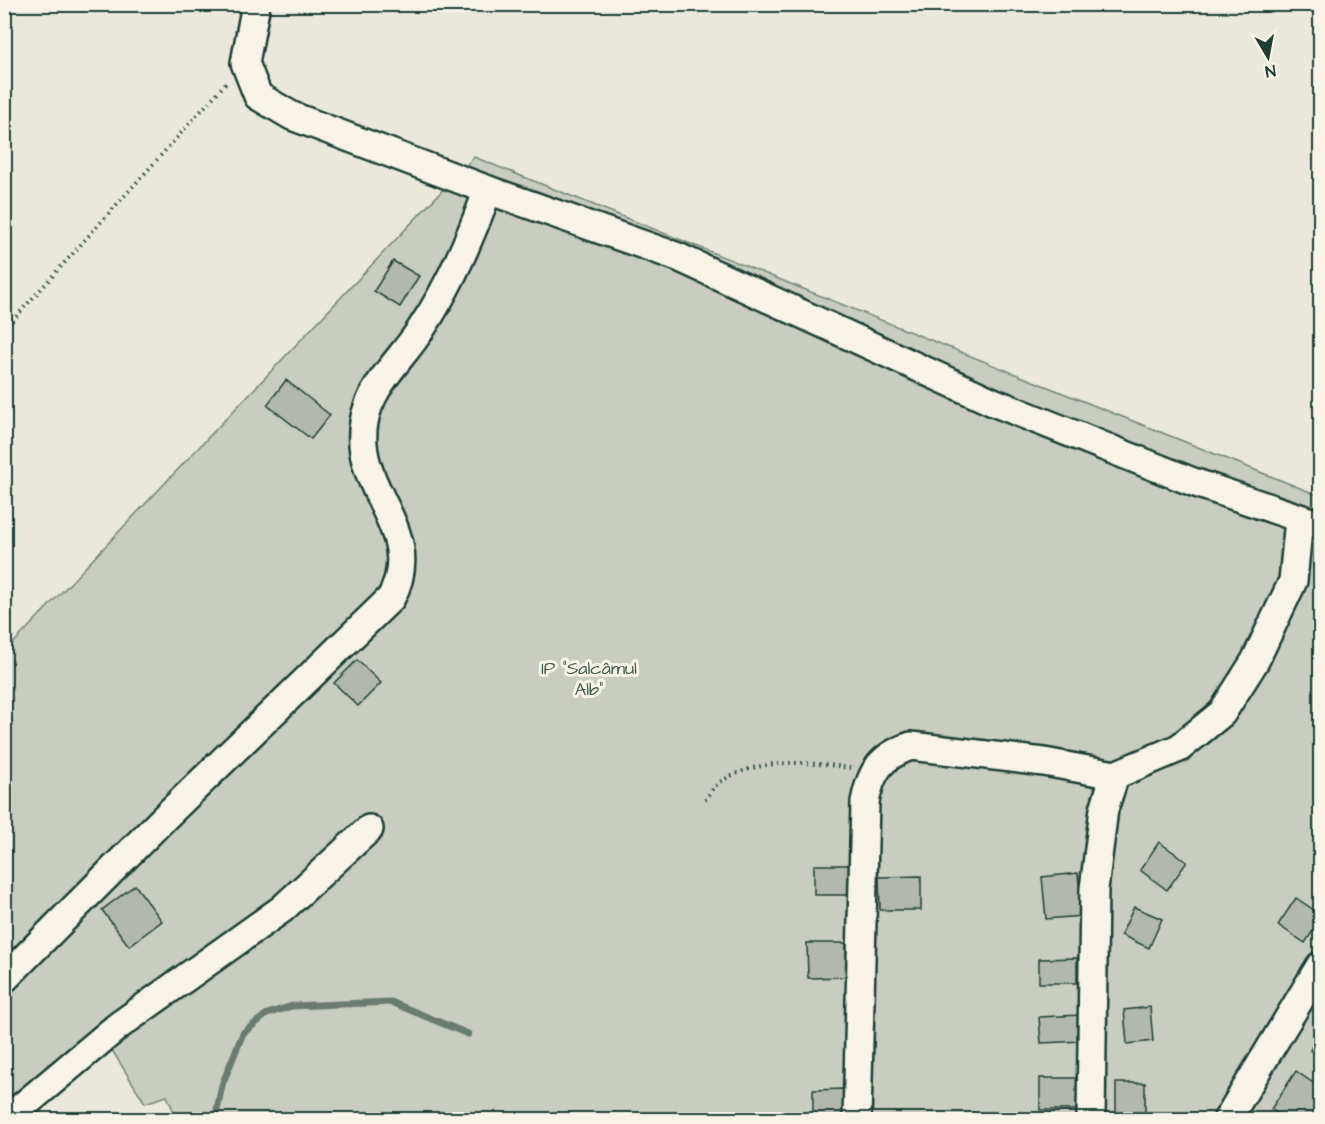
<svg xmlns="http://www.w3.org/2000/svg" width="1325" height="1124" font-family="'Architects Daughter',sans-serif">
	<rect width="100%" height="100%" fill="#eae8dd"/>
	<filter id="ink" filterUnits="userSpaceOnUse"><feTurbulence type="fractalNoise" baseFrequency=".0167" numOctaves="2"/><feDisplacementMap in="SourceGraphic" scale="12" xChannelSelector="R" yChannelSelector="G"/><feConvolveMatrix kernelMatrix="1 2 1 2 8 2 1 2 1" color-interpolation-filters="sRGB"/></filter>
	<g filter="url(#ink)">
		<!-- green -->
		<polygon fill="#c8ccc1" stroke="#74847a" stroke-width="1.5" points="474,157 1320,496 1320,1119 177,1119 167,1096 145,1103 107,1042 5,1119 4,653"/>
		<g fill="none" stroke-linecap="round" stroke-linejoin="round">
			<!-- stream -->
			<polyline stroke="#6a7c72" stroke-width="7" points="215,1120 222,1085 243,1033 267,1014 292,1006 391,1002 468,1034"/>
		</g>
		<!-- building -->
		<g fill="#b2b8ae" stroke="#1f3d34" stroke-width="1.5">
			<polygon points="393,261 419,276 400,307 374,291"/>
			<polygon points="286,380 330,415 311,439 267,405"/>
			<polygon points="357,660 381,683 358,706 334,683"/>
			<polygon points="1159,842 1187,862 1167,890 1140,870"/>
			<rect x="814" y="865" width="36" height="30"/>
			<polygon points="1078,873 1082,916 1046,919 1042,877"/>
			<polygon points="921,876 921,910 880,910 879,877"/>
			<polygon points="135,885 162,921 129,946 102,910"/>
			<polygon points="1296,898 1320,914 1320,920 1305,943 1278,925"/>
			<polygon points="1134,907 1162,919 1149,948 1121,935"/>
			<polygon points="807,943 846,943 847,977 808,978"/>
			<polygon points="1077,958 1077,983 1039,983 1039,959"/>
			<polygon points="1150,1007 1153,1041 1127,1044 1124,1010"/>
			<polygon points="1080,1015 1082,1041 1041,1043 1039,1017"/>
			<polygon points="1320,1034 1320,1057 1310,1050"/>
			<polygon points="1296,1071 1320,1088 1320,1110 1314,1120 1287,1120 1271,1109"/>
			<rect x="1040" y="1078" width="38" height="32"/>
			<rect x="1116" y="1083" width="29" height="35"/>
			<polygon points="843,1089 844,1119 813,1119 813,1090"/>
		</g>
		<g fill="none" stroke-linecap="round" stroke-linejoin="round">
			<!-- minor casing -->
			<g stroke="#1f3d34" stroke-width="32">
				<g id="minor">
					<polyline points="256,4 245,63 258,96 292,116 488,190 678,257 993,402 1193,482 1320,525"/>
					<path d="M4 979 166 816 391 598C427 530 352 491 364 422 370 385 402 359 421 329 450 286 470 238 488 190"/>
					<polyline points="6,1120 118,1026 282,909 369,829"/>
					<path d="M857 1120 865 802C871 771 881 756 911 746L1044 762 1115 775 1179 748 1222 713 1255 661 1293 581 1299 519"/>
					<polyline points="1091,1120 1094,889 1104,809 1115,775"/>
					<polyline points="1227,1120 1320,966"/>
				</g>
			</g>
			<!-- path -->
			<g stroke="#1f3d34" stroke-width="4" stroke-dasharray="1.5 4.5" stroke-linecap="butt">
				<polyline points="4,330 226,83"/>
				<path d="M705 800C710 794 714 786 720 782 758 758 807 761 850 768"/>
			</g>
			<!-- minor -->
			<use href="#minor" stroke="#f7f3e8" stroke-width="27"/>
		</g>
	</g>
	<g text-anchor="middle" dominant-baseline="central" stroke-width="6" stroke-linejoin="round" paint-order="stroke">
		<!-- park labels -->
		<g font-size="18" fill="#415a50" stroke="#f7f3e8">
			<text x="589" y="668">IP "Salcâmul<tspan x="589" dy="21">Alb"</tspan></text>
		</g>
	</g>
	<!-- margin -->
	<rect width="1325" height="1124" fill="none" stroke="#f7f3e8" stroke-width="24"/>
	<rect x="12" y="12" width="1301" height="1100" fill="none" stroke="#1f3d34" stroke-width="2" filter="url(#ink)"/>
	<!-- north arrow -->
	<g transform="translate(1268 57) rotate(170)" stroke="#f7f3e8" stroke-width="4.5" paint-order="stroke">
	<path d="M0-4.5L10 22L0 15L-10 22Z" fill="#1f3d34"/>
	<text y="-9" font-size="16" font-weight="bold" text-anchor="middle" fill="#1f3d34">N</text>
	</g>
</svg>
